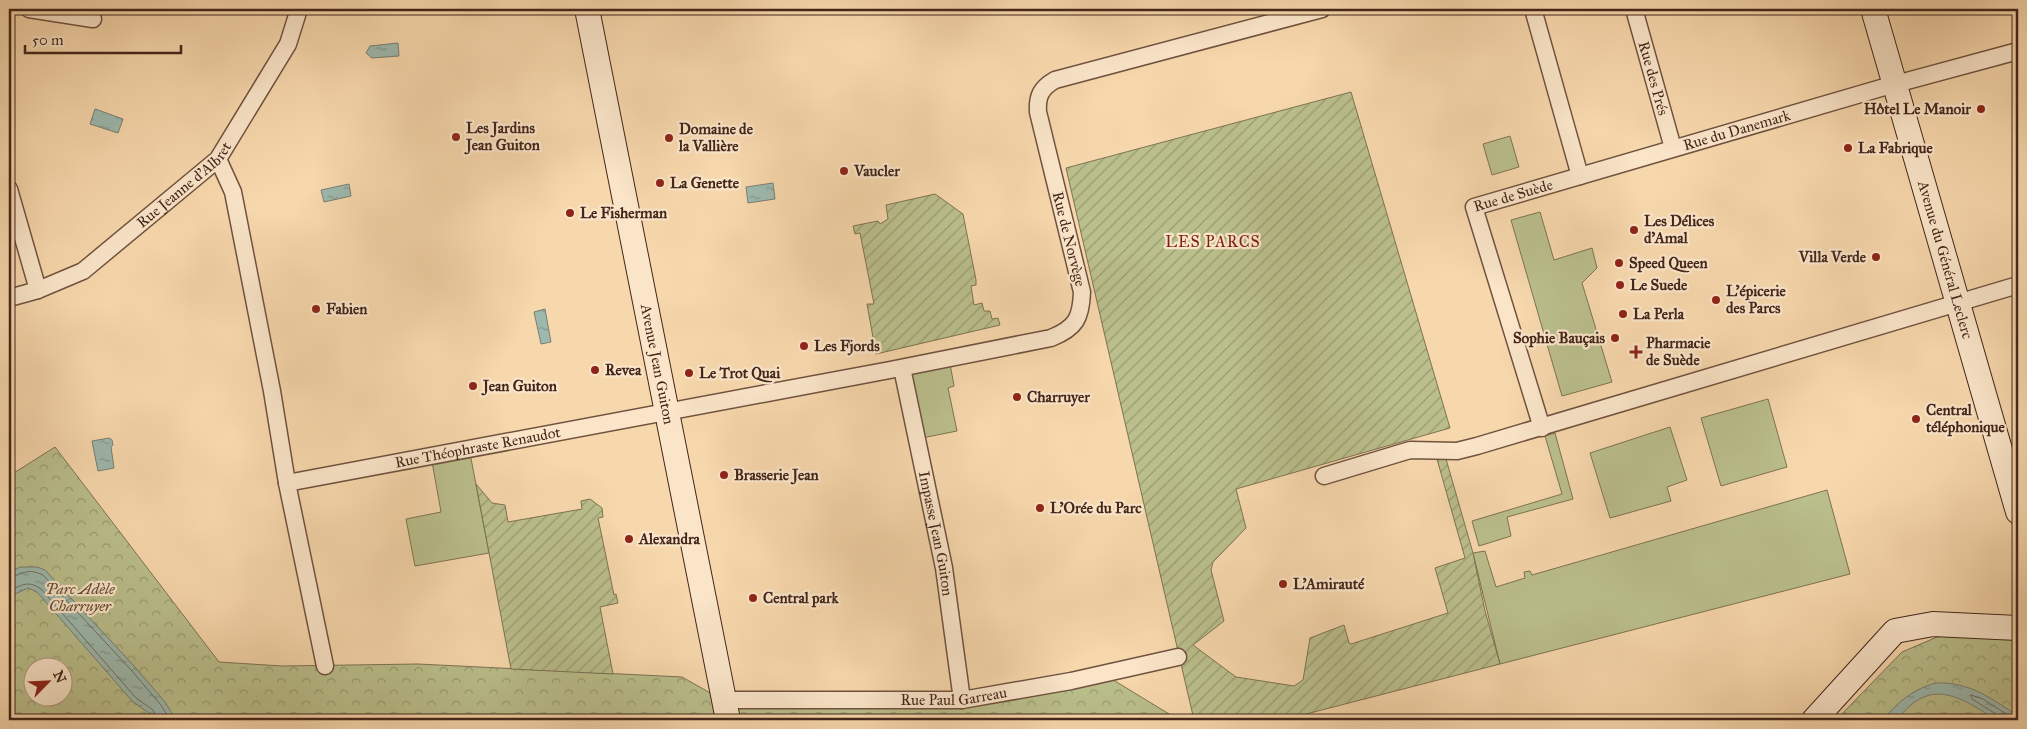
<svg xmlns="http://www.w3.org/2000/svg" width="2027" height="729" font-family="'IM FELL Great Primer',serif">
	<defs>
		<pattern id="park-crowns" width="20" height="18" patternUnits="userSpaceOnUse" patternTransform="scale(1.25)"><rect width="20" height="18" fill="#babf8c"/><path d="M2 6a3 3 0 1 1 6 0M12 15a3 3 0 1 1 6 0" fill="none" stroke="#999b72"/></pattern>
		<pattern id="garden-furrows" width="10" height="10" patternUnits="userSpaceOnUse" patternTransform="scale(1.25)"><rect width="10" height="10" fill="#babf8c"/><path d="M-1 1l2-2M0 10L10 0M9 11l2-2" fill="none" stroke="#999b72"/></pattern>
		<pattern id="water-ripples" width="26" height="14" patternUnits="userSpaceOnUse" patternTransform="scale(1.25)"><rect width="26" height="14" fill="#9db9ae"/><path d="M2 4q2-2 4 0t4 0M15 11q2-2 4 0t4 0" fill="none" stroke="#82968d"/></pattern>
	</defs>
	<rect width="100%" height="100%" fill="#f7d7ac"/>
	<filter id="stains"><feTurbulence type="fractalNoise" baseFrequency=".004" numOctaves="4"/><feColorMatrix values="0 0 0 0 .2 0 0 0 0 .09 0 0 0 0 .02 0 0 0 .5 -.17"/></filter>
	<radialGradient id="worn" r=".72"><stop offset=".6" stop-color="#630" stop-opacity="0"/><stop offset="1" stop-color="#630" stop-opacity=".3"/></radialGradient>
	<!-- grass -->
	<g fill="#babf8c" stroke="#7e7254">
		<polygon points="1510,136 1519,167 1492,175 1483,144"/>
		<polygon points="1540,212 1554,260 1592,248 1597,268 1582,283 1612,382 1562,396 1511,220"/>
		<polygon points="949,358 954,386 948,388 957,431 917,439 902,368"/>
		<polygon points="1768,399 1787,467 1721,486 1701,418"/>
		<polygon points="1670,427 1687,480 1667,487 1671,501 1610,518 1590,453"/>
		<polygon points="1555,433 1573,499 1507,517 1511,536 1479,546 1472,521 1562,494 1545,436"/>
		<polygon points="469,448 489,553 415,566 406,519 441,512 431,456"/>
		<polygon points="1827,490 1850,574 1500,664 1473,553 1485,551 1496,587 1525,578 1524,572 1530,571 1532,575"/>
	</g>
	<!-- park -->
	<g fill="url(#park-crowns)" stroke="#7e7254" fill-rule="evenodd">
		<path d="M55 447 219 662 282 666 418 664 682 677 735 707H956L1110 678 1179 720H9V476ZM32 666H62V696H32Z"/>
		<polygon points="1978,631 2018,639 2018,720 1836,720 1902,652 1937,637"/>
	</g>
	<!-- garden -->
	<g fill="url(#garden-furrows)" stroke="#7e7254">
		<polygon points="1351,92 1450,428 1236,489 1246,528 1213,562 1211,570 1224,621 1193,645 1236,677 1294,686 1303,680 1310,638 1344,625 1349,643 1351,644 1448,613 1435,568 1465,558 1435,452 1444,452 1473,553 1485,611 1500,664 1283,720 1194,720 1066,168"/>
		<polygon points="935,194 963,214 976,280 976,285 971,286 974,305 982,303 984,311 990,311 992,319 998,318 1000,325 876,354 867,304 874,304 860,233 855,234 853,226 878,221 880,224 888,219 886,205"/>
		<polygon points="476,484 492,503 505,505 508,522 582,509 581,501 590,499 602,508 603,517 598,518 614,595 616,594 618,603 600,607 613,674 511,669"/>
	</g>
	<!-- water -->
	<g fill="url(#water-ripples)" stroke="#797e73">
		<polygon points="398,43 399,56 372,58 366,53 370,46"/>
		<polygon points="95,109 123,119 118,133 90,124"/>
		<polygon points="773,183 775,199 748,203 746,187"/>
		<polygon points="349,184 351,196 324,202 321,190"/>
		<polygon points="545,309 551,342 541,344 534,312"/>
		<polygon points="109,438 112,440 113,445 111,447 114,468 98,471 92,441"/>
		<polygon points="20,567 37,567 45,570 135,667 165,702 176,720 154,720 149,713 133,702 37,592 28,588 9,597 9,573"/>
		<path d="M1936 683C1971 682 1990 698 2018 716V720C2012 720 2001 722 1995 720 1990 718 1986 713 1982 711 1947 689 1924 685 1897 720H1883C1898 702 1913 689 1936 683Z"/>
	</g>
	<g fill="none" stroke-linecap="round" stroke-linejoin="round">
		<!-- shore -->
		<g stroke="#707064" stroke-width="1">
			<path d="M9 577C23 575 26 567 43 575L132 671 161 705 170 720"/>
			<path d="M9 592C21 584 30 580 42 590L136 698 153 710 158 720"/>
			<polyline points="1998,720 1996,714 1972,699 1971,695 1983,699 2014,719 2018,720"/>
		</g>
		<!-- street casing -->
		<g stroke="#70523f" stroke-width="19">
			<g id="street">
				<polyline points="29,9 93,19"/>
				<polyline points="1533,9 1580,176"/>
				<path id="s1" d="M1634 9 1673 148"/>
				<polyline points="218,159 233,192 272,391 287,483 325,666"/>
				<polyline points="9,189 38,290"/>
				<path id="s2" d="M9 298 38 290 83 271 218 159 288 44 299 9"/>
				<path id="s3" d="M902 368 944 568 962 700"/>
				<path id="s4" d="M1542 428 1474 207 1881 88 2018 51"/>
				<polyline points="1324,476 1410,450 1457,451 1477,446 2018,285"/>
				<path id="s5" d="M287 483 890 370 1051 338C1076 328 1081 318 1082 292L1038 112C1037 96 1041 88 1055 80L1322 9"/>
				<path id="s6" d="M725 700H962L1071 681 1178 657"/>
			</g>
		</g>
		<!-- secondary casing -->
		<g stroke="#43261b" stroke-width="26">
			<g id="secondary">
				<path id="s7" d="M587 9 728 720"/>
				<path id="s8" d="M1873 9 2018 512"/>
				<polyline points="1814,720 1895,631 1933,624 2018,628"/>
			</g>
		</g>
		<!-- street -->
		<use href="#street" stroke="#fae5c9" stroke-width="16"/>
		<!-- secondary -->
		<use href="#secondary" stroke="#fae5c9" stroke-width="24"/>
	</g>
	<!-- markers -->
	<g fill="#8f2418" stroke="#fae5c9" stroke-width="2">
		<circle cx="1981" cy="109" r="5"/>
		<circle cx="456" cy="137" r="5"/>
		<circle cx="669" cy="138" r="5"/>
		<circle cx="1848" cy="148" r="5"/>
		<circle cx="844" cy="171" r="5"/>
		<circle cx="660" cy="183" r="5"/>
		<circle cx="570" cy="213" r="5"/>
		<circle cx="1634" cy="230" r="5"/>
		<circle cx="1876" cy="257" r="5"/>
		<circle cx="1619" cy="263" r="5"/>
		<circle cx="1620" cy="285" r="5"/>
		<circle cx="1716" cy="300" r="5"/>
		<circle cx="316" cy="309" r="5"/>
		<circle cx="1623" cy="314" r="5"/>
		<circle cx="1615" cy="338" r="5"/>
		<circle cx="804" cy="346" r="5"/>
		<path d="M1633.5 344.5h5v5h5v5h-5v5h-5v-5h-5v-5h5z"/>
		<circle cx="595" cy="370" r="5"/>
		<circle cx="689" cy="373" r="5"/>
		<circle cx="473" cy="386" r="5"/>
		<circle cx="1017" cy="397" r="5"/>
		<circle cx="1916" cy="419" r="5"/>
		<circle cx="724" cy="475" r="5"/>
		<circle cx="1040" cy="508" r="5"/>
		<circle cx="629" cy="539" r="5"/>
		<circle cx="1283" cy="584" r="5"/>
		<circle cx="753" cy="598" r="5"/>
	</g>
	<g text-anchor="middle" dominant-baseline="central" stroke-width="4.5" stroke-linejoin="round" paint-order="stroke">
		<!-- street labels -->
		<g font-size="15" fill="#43261b" stroke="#fae5c9">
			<text stroke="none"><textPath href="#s1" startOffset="72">Rue des Prés</textPath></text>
			<text stroke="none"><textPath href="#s4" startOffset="505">Rue du Danemark</textPath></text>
			<text stroke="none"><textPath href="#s2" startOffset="212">Rue Jeanne d'Albret</textPath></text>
			<text stroke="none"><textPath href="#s4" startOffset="272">Rue de Suède</textPath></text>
			<text transform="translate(1069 239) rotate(76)">Rue de Norvège</text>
			<text stroke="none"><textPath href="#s8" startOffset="261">Avenue du Général Leclerc</textPath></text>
			<text stroke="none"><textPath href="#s7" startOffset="362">Avenue Jean Guiton</textPath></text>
			<text stroke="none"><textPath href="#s5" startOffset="194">Rue Théophraste Renaudot</textPath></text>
			<text stroke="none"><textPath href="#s3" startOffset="169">Impasse Jean Guiton</textPath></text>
			<text stroke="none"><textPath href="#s6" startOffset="229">Rue Paul Garreau</textPath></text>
		</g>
		<!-- poi labels -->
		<g font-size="15" font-weight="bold" fill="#43261b" stroke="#fae5c9" text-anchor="start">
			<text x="1971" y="109" text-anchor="end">Hôtel Le Manoir</text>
			<text x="466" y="128">Les Jardins<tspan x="466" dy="17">Jean Guiton</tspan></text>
			<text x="679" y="129">Domaine de<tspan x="679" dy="17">la Vallière</tspan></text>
			<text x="1858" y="148">La Fabrique</text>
			<text x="854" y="171">Vaucler</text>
			<text x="670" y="183">La Genette</text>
			<text x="580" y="213">Le Fisherman</text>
			<text x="1644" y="221">Les Délices<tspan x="1644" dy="17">d'Amal</tspan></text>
			<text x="1866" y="257" text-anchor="end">Villa Verde</text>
			<text x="1629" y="263">Speed Queen</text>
			<text x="1630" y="285">Le Suede</text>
			<text x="1726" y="291">L'épicerie<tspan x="1726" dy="17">des Parcs</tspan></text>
			<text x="326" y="309">Fabien</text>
			<text x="1633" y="314">La Perla</text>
			<text x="1605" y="338" text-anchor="end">Sophie Bauçais</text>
			<text x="1646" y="343">Pharmacie<tspan x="1646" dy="17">de Suède</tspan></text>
			<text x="814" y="346">Les Fjords</text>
			<text x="605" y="370">Revea</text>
			<text x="699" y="373">Le Trot Quai</text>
			<text x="483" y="386">Jean Guiton</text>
			<text x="1027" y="397">Charruyer</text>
			<text x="1926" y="410">Central<tspan x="1926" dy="17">téléphonique</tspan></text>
			<text x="734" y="475">Brasserie Jean</text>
			<text x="1050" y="508">L'Orée du Parc</text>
			<text x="639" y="539">Alexandra</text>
			<text x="1293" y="584">L'Amirauté</text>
			<text x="763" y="598">Central park</text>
		</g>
		<!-- park labels -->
		<g font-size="15" font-style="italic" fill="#614c37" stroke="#fae5c9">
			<text x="80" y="589">Parc Adèle<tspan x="80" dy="17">Charruyer</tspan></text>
		</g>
		<!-- neighbourhood labels -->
		<g font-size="16" letter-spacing="1" fill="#7a1f14" stroke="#fae5c9">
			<text x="1213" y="241">LES PARCS</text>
		</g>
	</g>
	<!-- margin -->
	<rect width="2027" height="729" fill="none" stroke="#f7d7ac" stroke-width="30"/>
	<rect x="10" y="10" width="2007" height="709" fill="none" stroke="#43261b" stroke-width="2.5"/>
	<rect x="15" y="15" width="1997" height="699" fill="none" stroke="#43261b"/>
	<!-- north arrow -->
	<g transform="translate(48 682) rotate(66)"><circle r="24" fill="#fae5c9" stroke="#b19983"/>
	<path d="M0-4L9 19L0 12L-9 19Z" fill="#8f2418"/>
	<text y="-8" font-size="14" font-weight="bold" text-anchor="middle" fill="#43261b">N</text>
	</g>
	<!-- scale -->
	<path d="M25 45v8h156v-8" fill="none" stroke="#43261b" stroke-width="2.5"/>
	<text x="32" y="45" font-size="15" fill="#43261b" stroke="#fae5c9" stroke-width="4" paint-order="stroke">50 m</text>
	<rect width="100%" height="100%" filter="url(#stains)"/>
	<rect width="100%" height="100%" fill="url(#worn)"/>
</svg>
